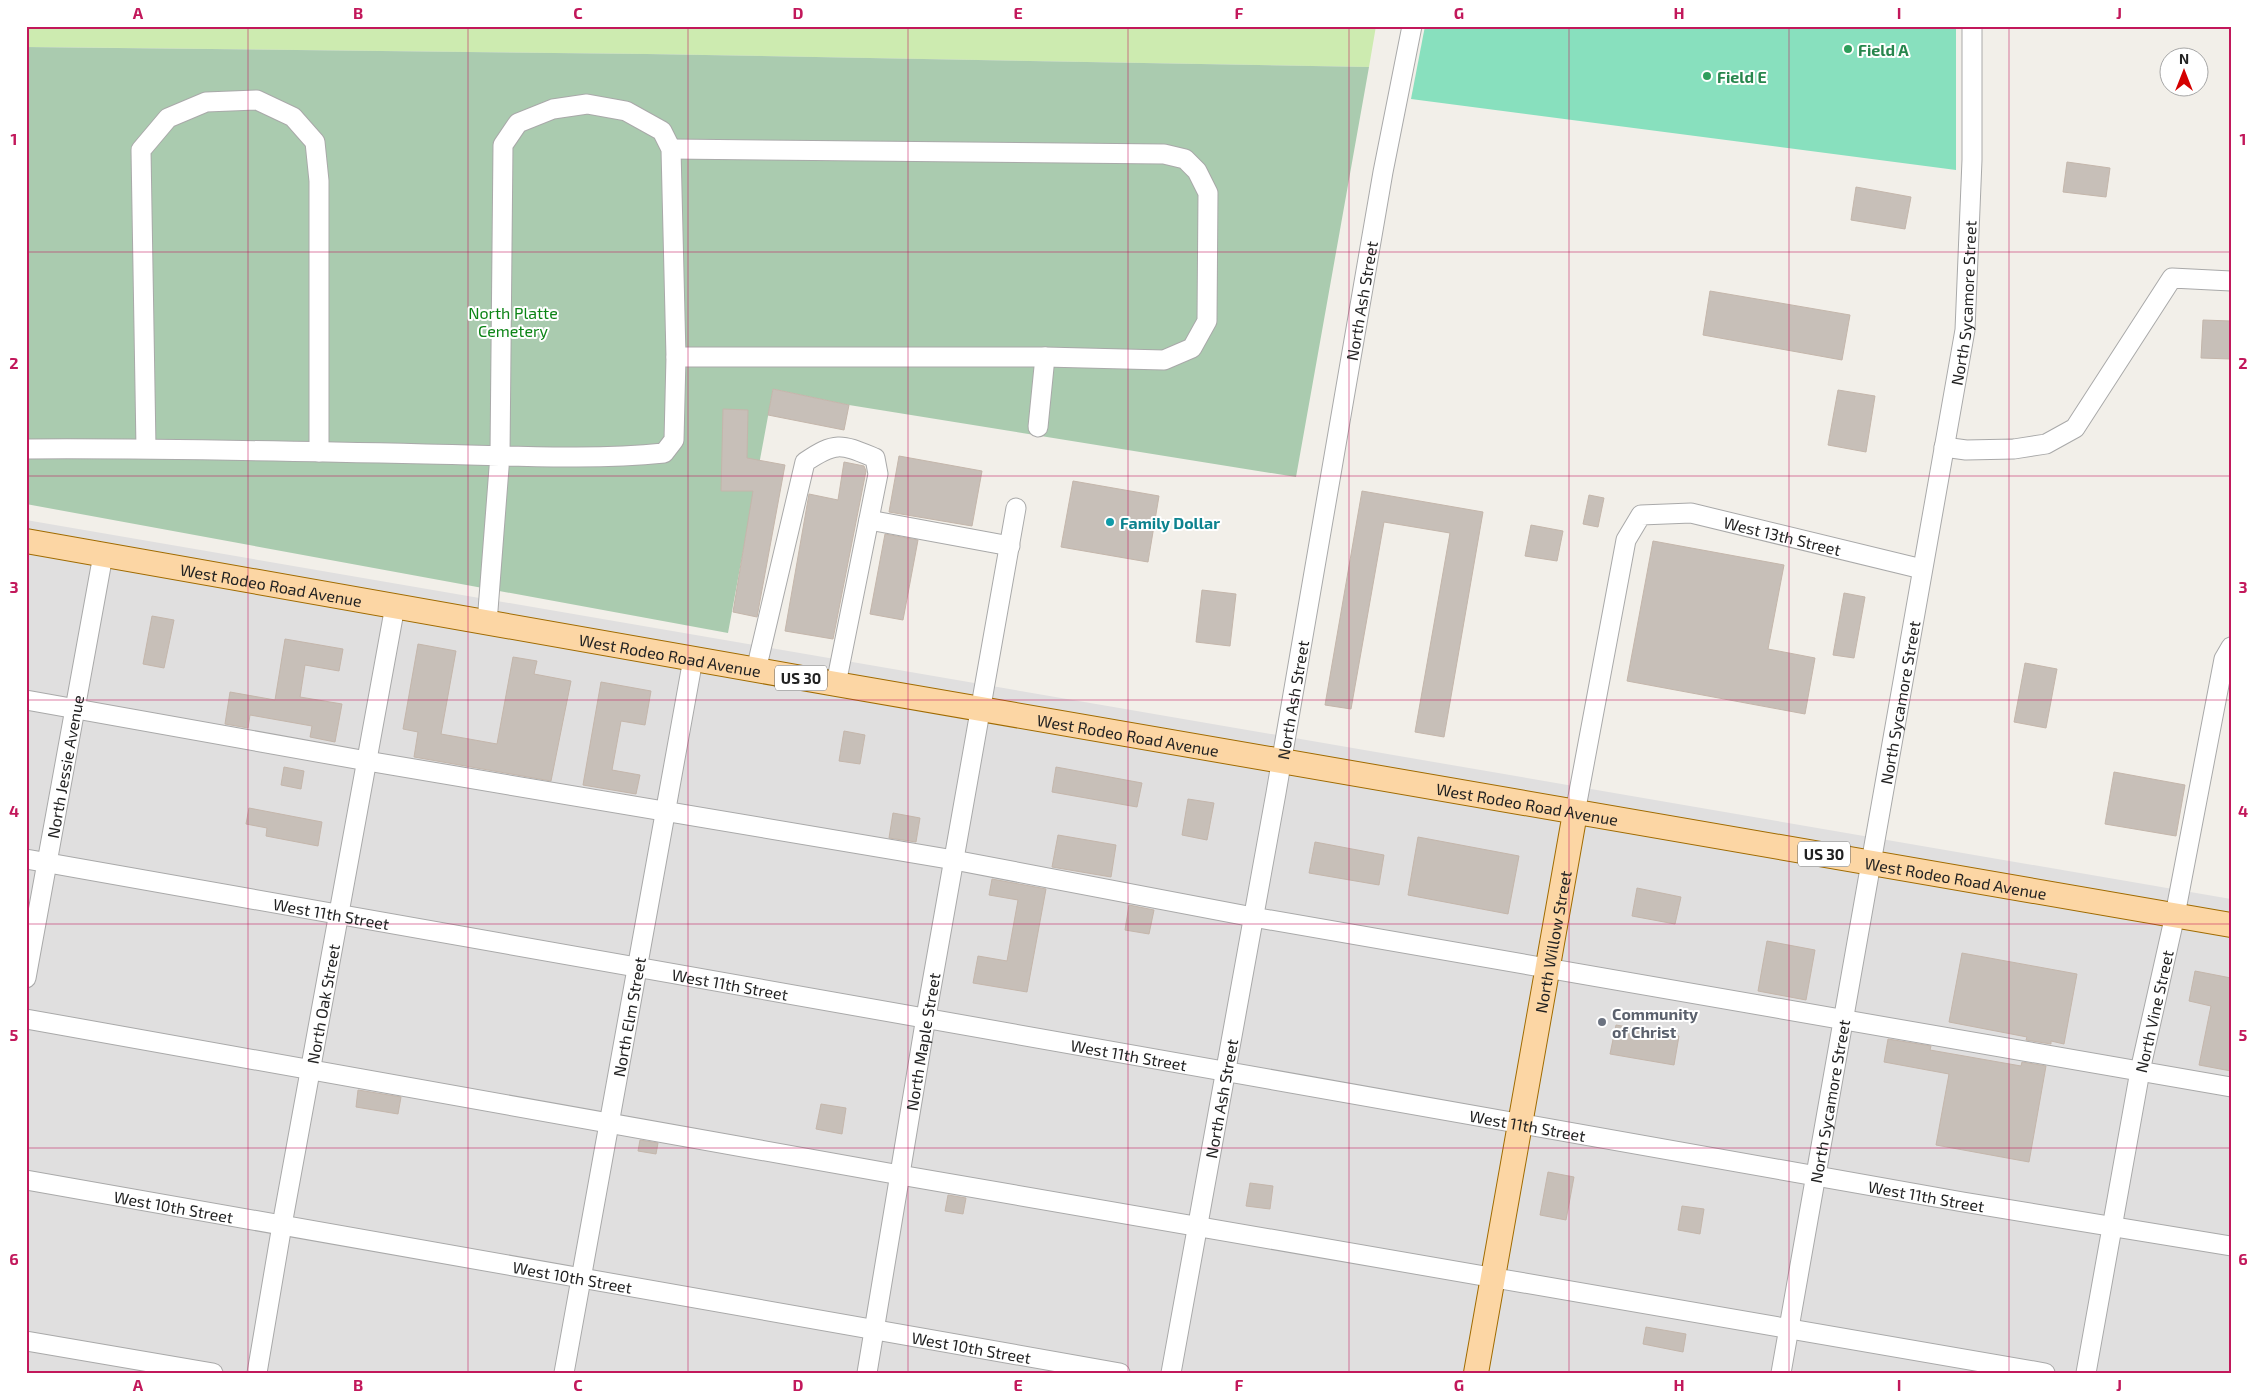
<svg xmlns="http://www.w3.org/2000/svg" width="2257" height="1399" font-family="'Exo 2',sans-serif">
	<rect width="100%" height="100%" fill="#f2efe9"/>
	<!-- residential -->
	<polygon fill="#e0dfdf" points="26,520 2231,899 2231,1373 26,1373"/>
	<!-- grass -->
	<polygon fill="#cdebb0" points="26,26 1376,26 1369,67 647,54 36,47 26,47"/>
	<!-- cemetery -->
	<polygon fill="#aacbaf" points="26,47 647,54 1369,67 1296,477 849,405 773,389 728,633 26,504"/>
	<!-- pitch -->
	<polygon fill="#88e0be" points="1425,26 1956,26 1956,170 1411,99"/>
	<!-- building -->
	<g fill="#c7bfb8" stroke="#c4b6ab">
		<polygon points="2067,162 2110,168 2106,197 2063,192"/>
		<polygon points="1856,187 1911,197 1905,229 1851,220"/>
		<polygon points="1710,291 1850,315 1842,360 1703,335"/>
		<polygon points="2203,320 2231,321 2231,359 2201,358"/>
		<polygon points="773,389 849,405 844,430 768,415"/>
		<polygon points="1838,390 1875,396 1866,452 1828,445"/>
		<polygon points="723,409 748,410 747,458 785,465 757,617 733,612 753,491 721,491"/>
		<polygon points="899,456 982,471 972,526 889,512"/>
		<polygon points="844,462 864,466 866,471 833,639 785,631 809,494 838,500"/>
		<polygon points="1073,481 1159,496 1148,562 1061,547"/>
		<polygon points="1362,491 1483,512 1444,737 1415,732 1450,533 1384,522 1351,709 1325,705"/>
		<polygon points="1589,495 1604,498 1598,527 1583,524"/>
		<polygon points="1531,525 1563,531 1557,561 1525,556"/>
		<polygon points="885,534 918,540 903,620 870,614"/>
		<polygon points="1653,541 1784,565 1768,649 1815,658 1805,714 1627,681"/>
		<polygon points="1202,590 1236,594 1230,646 1196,642"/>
		<polygon points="1844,593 1865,597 1854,658 1833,655"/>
		<polygon points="152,616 174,620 164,668 143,664"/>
		<polygon points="285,639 343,649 339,671 305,665 300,697 342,704 335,742 310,737 312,726 250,715 248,728 225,724 230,692 275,700"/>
		<polygon points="418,644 456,651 441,734 497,744 513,657 537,661 534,674 571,681 551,781 414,757 418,732 403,729"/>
		<polygon points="2025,663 2057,669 2046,728 2014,722"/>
		<polygon points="601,682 651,691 645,725 621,721 612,770 640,775 636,794 583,785"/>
		<polygon points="844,731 865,735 860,764 839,761"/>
		<polygon points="284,767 304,771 301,789 281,785"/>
		<polygon points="1056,767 1142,783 1137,807 1052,792"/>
		<polygon points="2114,772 2185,785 2176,836 2105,824"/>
		<polygon points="1188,799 1214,803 1207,840 1182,835"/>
		<polygon points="249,808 322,822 318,846 266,836 267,828 246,824"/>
		<polygon points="893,813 920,818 916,842 889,838"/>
		<polygon points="1058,835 1116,845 1111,877 1052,867"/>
		<polygon points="1418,837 1519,856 1508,914 1408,895"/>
		<polygon points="1315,842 1384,855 1379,885 1309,873"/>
		<polygon points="992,879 1046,889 1027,992 973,983 978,956 1007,961 1018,900 989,895"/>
		<polygon points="1637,888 1681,897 1675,924 1632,916"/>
		<polygon points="1129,905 1154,910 1149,934 1125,930"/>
		<polygon points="1767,941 1815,950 1806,1000 1758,991"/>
		<polygon points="1962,953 2077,974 2064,1044 2051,1041 2051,1044 2026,1040 2027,1037 1949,1022"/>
		<polygon points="2195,971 2231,978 2231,1071 2199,1065 2211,1006 2189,1001"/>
		<polygon points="1616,1025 1679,1036 1674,1065 1610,1054"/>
		<polygon points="1888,1039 1931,1046 1930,1050 2021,1066 2022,1062 2046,1066 2029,1162 1936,1145 1949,1074 1884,1062"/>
		<polygon points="358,1090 401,1097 398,1114 356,1107"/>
		<polygon points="821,1104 846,1108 842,1134 816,1129"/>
		<polygon points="640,1140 658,1143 656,1154 638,1151"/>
		<polygon points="1548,1172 1574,1177 1566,1220 1540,1215"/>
		<polygon points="1250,1183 1273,1186 1270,1209 1246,1206"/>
		<polygon points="948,1195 966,1198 963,1214 945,1211"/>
		<polygon points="1682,1206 1704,1209 1700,1234 1678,1230"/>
		<polygon points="1646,1327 1686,1334 1683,1352 1643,1344"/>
	</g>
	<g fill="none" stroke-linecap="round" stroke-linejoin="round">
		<!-- minor casing -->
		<g stroke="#a9a9a9" stroke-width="21">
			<g id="minor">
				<polyline points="671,149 1164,154 1185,159 1197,171 1208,193 1207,321 1192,348 1164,360 1045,357 676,357"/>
				<polyline points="1038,427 1045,357"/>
				<polyline points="1944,447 1966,450 2014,449 2046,444 2075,428 2172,278 2231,281"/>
				<polyline points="146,448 141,150 168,118 206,102 257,100 293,117 315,142 319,181 319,452"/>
				<path d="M26 449C160 448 293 451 426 454 505 455 586 461 664 453L674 440 676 357 671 149 662 131 626 111 587 104 553 109 518 123 503 145 500 455 487 623"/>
				<polyline points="869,520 1010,546"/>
				<path d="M756 670 805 462C836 441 841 444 875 458L878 474 836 684"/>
				<polyline points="26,700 367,761 954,860 1253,917 2231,1087"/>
				<path id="s1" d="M1575 813 1626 540 1641 515 1691 513 1922 569"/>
				<path id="s2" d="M26 859 1963 1202 2231 1246"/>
				<path id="s3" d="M26 978 103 555"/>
				<polyline points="26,1019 900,1175 2045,1373"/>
				<path id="s4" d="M26 1180 1120 1373"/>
				<polyline points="26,1341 213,1373"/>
				<path id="s5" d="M257 1373 282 1225 395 606"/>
				<path id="s6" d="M564 1373 693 659"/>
				<path id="s7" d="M867 1373 926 1017 1016 508"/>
				<path id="s8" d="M1171 1373 1276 793 1383 172 1412 26"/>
				<path id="s9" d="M1781 1373 1965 330 1972 160V26"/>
				<path id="s10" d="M2086 1373 2140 1071 2175 915 2224 659 2231 647"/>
			</g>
		</g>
		<!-- major casing -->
		<g stroke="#a06b00" stroke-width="26">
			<g id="major">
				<path id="s11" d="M26 541 836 684 2231 925"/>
				<path id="s12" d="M1476 1373 1575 813"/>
			</g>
		</g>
		<!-- minor -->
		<use href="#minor" stroke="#fff" stroke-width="19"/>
		<!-- major -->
		<use href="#major" stroke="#fcd6a4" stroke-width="24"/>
	</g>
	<!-- grid -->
	<path fill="none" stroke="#c2185b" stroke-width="1" stroke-opacity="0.55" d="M248 26V1373M468 26V1373M688 26V1373M908 26V1373M1128 26V1373M1349 26V1373M1569 26V1373M1789 26V1373M2009 26V1373M26 252H2231M26 476H2231M26 700H2231M26 924H2231M26 1148H2231"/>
	<!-- markers -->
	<g fill="#2e9e5b" stroke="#fff" stroke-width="2">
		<circle cx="1848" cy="49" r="5"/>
		<circle cx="1707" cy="76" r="5"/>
	</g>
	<circle fill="#0f9aa8" stroke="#fff" stroke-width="2" cx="1110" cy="522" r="5"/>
	<circle fill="#6b7280" stroke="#fff" stroke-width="2" cx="1602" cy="1022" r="5"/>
	<g text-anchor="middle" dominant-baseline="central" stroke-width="4" stroke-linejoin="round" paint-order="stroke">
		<!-- shield labels -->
		<g fill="#fff" stroke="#646464" stroke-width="1">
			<rect x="775" y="665.5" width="52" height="25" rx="4"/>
			<rect x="1798" y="841.5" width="52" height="25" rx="4"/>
		</g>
		<g font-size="15" font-weight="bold" fill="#222">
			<text x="801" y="678">US 30</text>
			<text x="1824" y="854">US 30</text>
		</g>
		<!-- leisure labels -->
		<g font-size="16" font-weight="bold" fill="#27864d" stroke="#fff" text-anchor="start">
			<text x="1858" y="49">Field A</text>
			<text x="1717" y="76">Field E</text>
		</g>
		<!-- street labels -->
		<g font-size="16" fill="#222" stroke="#fff">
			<text stroke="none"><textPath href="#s8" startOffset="1089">North Ash Street</textPath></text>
			<text stroke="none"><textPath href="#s9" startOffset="1086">North Sycamore Street</textPath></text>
			<text stroke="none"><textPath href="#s1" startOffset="451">West 13th Street</textPath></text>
			<text stroke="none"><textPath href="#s11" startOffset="249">West Rodeo Road Avenue</textPath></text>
			<text stroke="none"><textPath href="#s11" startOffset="654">West Rodeo Road Avenue</textPath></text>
			<text stroke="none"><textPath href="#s8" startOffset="684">North Ash Street</textPath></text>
			<text stroke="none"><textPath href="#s9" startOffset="681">North Sycamore Street</textPath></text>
			<text stroke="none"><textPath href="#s11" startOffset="1119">West Rodeo Road Avenue</textPath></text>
			<text stroke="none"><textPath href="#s3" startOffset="215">North Jessie Avenue</textPath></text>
			<text stroke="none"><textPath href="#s11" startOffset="1524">West Rodeo Road Avenue</textPath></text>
			<text stroke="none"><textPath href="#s11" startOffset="1959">West Rodeo Road Avenue</textPath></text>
			<text stroke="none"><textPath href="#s2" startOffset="310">West 11th Street</textPath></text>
			<text stroke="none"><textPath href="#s12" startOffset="438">North Willow Street</textPath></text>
			<text stroke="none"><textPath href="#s2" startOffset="715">West 11th Street</textPath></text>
			<text stroke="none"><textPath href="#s5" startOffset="375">North Oak Street</textPath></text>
			<text stroke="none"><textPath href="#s10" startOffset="368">North Vine Street</textPath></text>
			<text stroke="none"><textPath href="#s6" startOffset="362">North Elm Street</textPath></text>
			<text stroke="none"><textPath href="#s7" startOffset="336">North Maple Street</textPath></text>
			<text stroke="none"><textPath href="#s2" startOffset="1120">West 11th Street</textPath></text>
			<text stroke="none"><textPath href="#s8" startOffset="279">North Ash Street</textPath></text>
			<text stroke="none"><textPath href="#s9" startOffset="276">North Sycamore Street</textPath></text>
			<text stroke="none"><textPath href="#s2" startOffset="1525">West 11th Street</textPath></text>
			<text stroke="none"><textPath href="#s2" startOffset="1930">West 11th Street</textPath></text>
			<text stroke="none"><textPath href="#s4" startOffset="150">West 10th Street</textPath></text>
			<text stroke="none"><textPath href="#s4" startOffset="555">West 10th Street</textPath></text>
			<text stroke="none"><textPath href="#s4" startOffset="960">West 10th Street</textPath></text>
		</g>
		<!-- park labels -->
		<g font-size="16" fill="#0c8416" stroke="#fff">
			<text x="513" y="312">North Platte<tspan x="513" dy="18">Cemetery</tspan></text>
		</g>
		<!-- culture labels -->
		<g font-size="16" font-weight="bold" fill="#0d838f" stroke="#fff" text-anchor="start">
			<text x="1120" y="522">Family Dollar</text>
		</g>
		<!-- worship labels -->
		<g font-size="16" font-weight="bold" fill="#5b616d" stroke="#fff" text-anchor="start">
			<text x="1612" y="1013">Community<tspan x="1612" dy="18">of Christ</tspan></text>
		</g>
	</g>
	<!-- border -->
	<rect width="2257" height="1399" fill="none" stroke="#ffffff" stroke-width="55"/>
	<!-- north arrow -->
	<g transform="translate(2184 72)"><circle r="24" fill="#ffffff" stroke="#a7a7a7"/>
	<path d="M0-4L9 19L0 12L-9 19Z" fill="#d40000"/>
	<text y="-8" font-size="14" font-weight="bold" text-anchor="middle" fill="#222222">N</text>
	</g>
	<rect x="28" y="28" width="2202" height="1344" fill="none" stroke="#c2185b" stroke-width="2"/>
	<g font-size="16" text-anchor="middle" font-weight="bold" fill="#c2185b">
		<text x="138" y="19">A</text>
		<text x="358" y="19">B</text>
		<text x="578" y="19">C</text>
		<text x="798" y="19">D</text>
		<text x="1018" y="19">E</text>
		<text x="1239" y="19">F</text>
		<text x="1459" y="19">G</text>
		<text x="1679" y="19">H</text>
		<text x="1899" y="19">I</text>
		<text x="2119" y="19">J</text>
		<text x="14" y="145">1</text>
		<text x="2243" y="145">1</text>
		<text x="14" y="369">2</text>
		<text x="2243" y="369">2</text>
		<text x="14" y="593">3</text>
		<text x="2243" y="593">3</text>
		<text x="14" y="817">4</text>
		<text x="2243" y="817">4</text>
		<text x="14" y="1041">5</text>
		<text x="2243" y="1041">5</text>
		<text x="14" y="1265">6</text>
		<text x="2243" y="1265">6</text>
		<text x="138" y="1391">A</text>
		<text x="358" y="1391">B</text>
		<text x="578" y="1391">C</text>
		<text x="798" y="1391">D</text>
		<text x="1018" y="1391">E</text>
		<text x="1239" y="1391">F</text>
		<text x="1459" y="1391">G</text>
		<text x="1679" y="1391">H</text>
		<text x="1899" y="1391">I</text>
		<text x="2119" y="1391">J</text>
	</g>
</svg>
